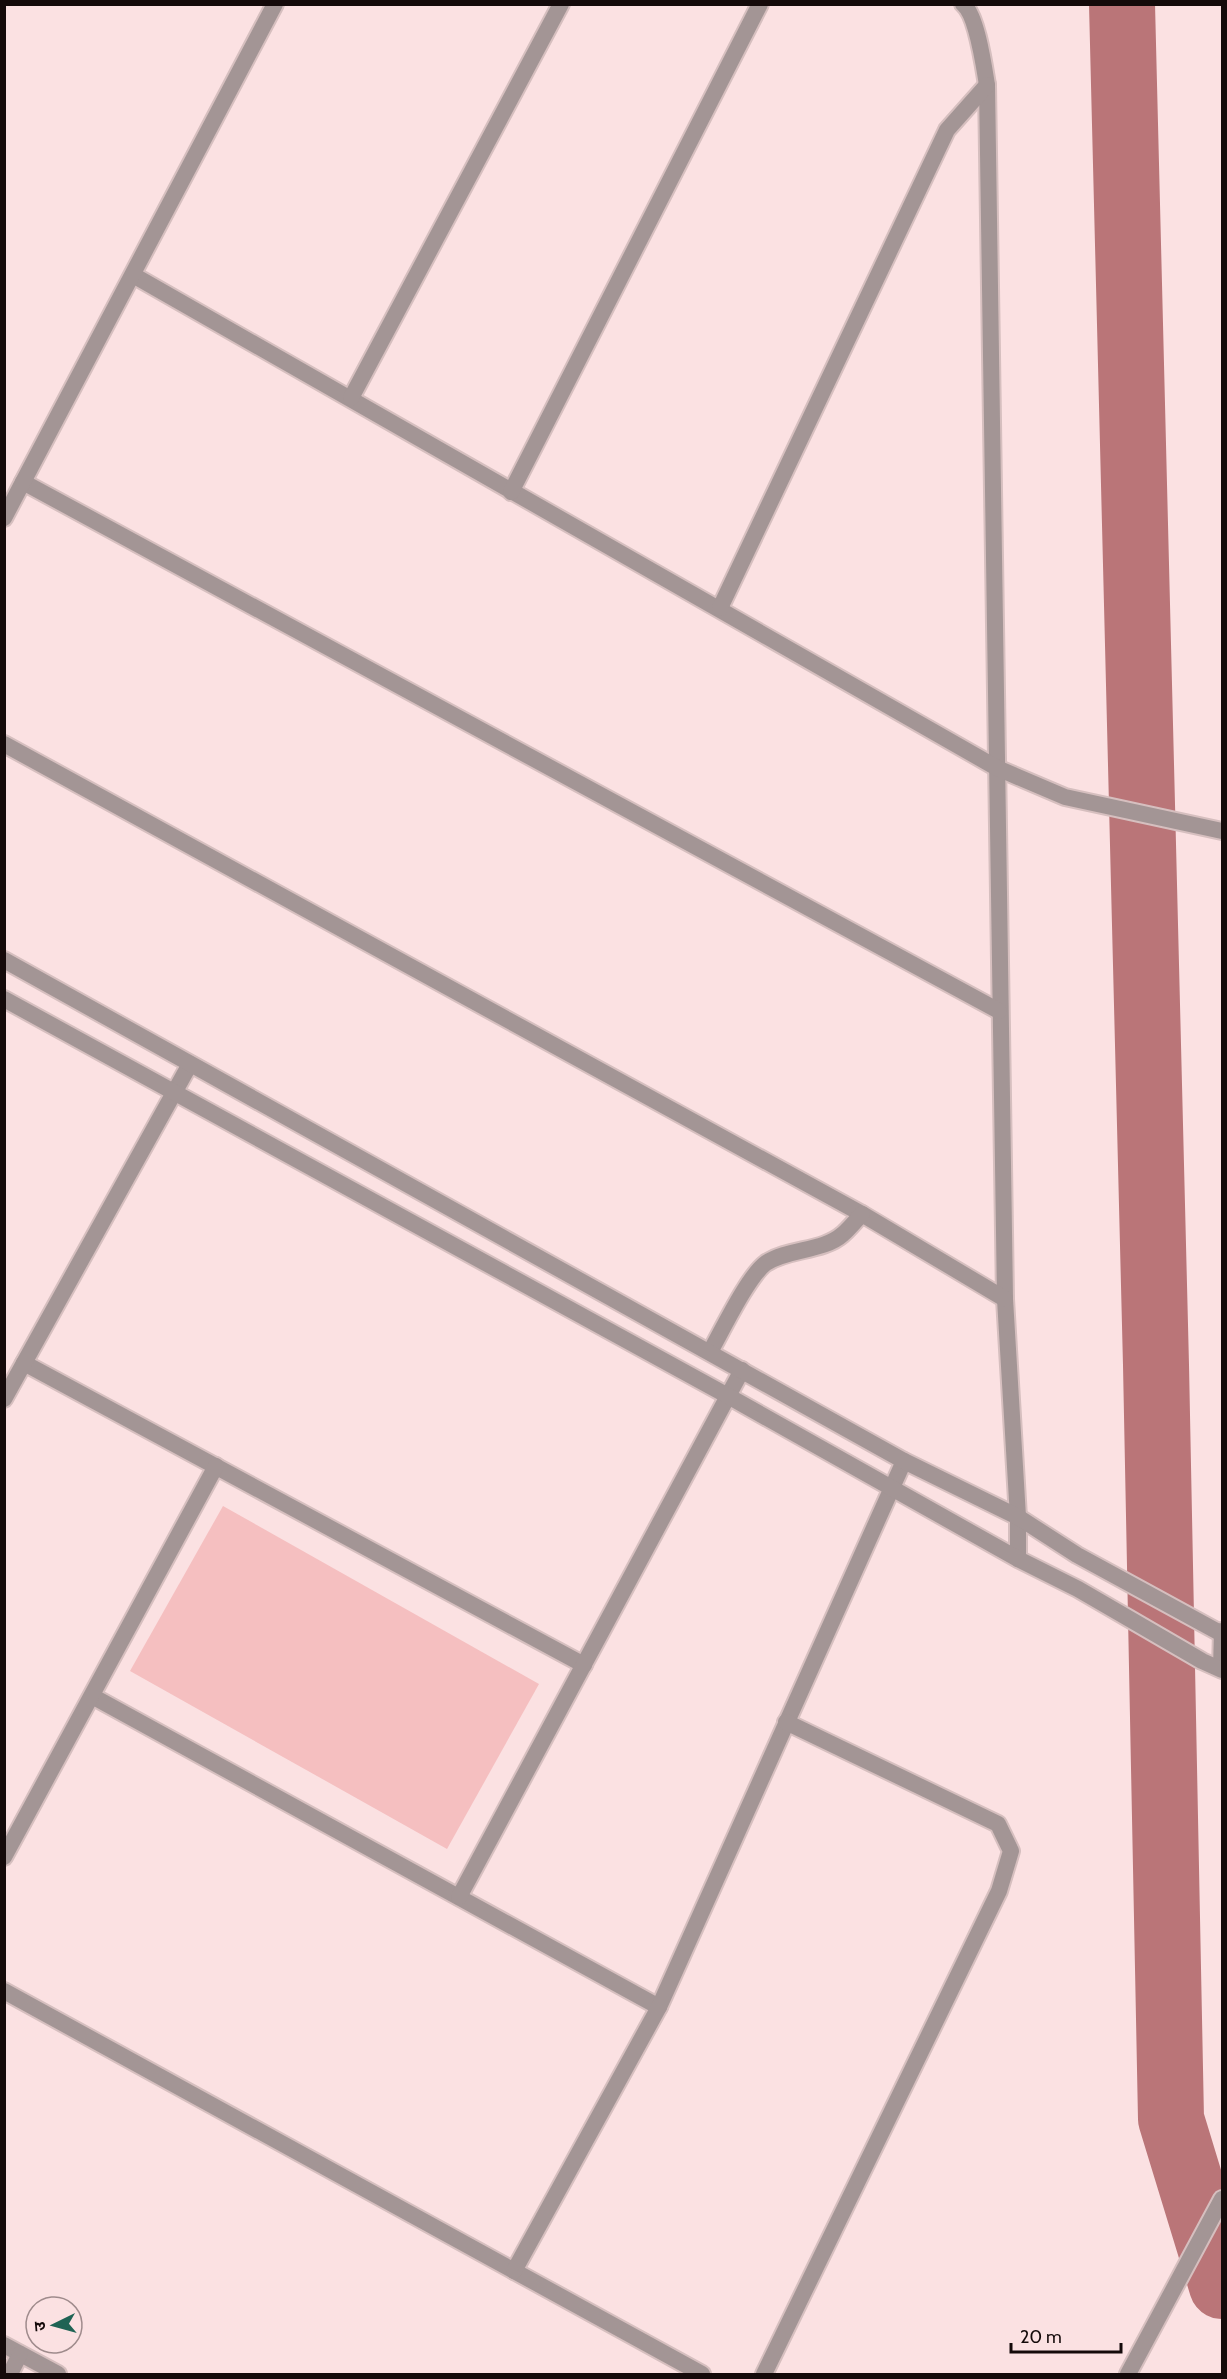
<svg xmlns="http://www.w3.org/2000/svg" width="1227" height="2379" font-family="Cabin,'Noto Sans Devanagari',sans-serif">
	<rect width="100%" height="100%" fill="#fbe1e2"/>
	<!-- green -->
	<polygon fill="#f5bfc0" points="223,1506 539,1684 447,1849 130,1671"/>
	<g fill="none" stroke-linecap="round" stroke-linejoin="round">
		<!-- river -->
		<polyline stroke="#ba7578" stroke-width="66" points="1122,4 1156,1365 1171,2119 1222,2286"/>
		<!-- minor casing -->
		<g stroke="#d6bfbf" stroke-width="20">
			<g id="minor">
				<path d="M963 4C977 15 984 67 987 85L1005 1299 1018 1517V1559"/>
				<polyline points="133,275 997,768 1065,797 1222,831"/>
				<polyline points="351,398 561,4"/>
				<polyline points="23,482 999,1011"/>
				<polyline points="511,492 760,4"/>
				<polyline points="4,518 275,4"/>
				<polyline points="720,608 947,130 987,85"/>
				<polyline points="4,744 862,1214 1005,1299"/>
				<path d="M710 1352C722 1331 748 1276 766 1263 789 1248 823 1252 843 1234 850 1228 856 1220 862 1214"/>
				<polyline points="24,1363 584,1665"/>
				<polyline points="4,1399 190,1064"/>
				<polyline points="1221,1669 1222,1631"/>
				<polyline points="92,1696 659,2007"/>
				<polyline points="4,1857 216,1466"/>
				<polyline points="459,1897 742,1370"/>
				<polyline points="4,1991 702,2374"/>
				<polyline points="514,2271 659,2007 904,1461"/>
				<polyline points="4,2345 58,2374"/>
				<polyline points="10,2374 20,2354"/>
				<polyline points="764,2374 999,1891 1011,1851 998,1824 786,1722"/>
				<polyline points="1128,2374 1222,2199"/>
			</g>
		</g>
		<!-- tertiary casing -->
		<g stroke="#d6bfbf" stroke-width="20">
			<g id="tertiary">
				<polyline points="4,960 904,1461 1018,1517 1077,1555 1222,1634"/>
				<polyline points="4,999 728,1396 1018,1559 1078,1589 1202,1661 1222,1670"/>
			</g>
		</g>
		<!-- minor -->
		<use href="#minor" stroke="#a39595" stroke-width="16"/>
		<!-- tertiary -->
		<use href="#tertiary" stroke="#a39595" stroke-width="16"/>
	</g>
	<!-- border -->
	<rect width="1227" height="2379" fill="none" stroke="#140a0a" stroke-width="12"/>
	<!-- north arrow -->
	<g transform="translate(54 2325) rotate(265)"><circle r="28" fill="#fbe1e2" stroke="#9f8b8c" stroke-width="1.5"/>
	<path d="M0-4.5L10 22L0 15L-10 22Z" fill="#1f6354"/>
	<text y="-9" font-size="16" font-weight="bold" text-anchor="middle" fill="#140a0a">उ</text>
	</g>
	<!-- scale -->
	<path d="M1011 2343v9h110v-9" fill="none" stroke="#140a0a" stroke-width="3"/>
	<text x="1020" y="2343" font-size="18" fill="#140a0a" stroke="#fbe1e2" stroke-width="4.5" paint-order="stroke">20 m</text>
</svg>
